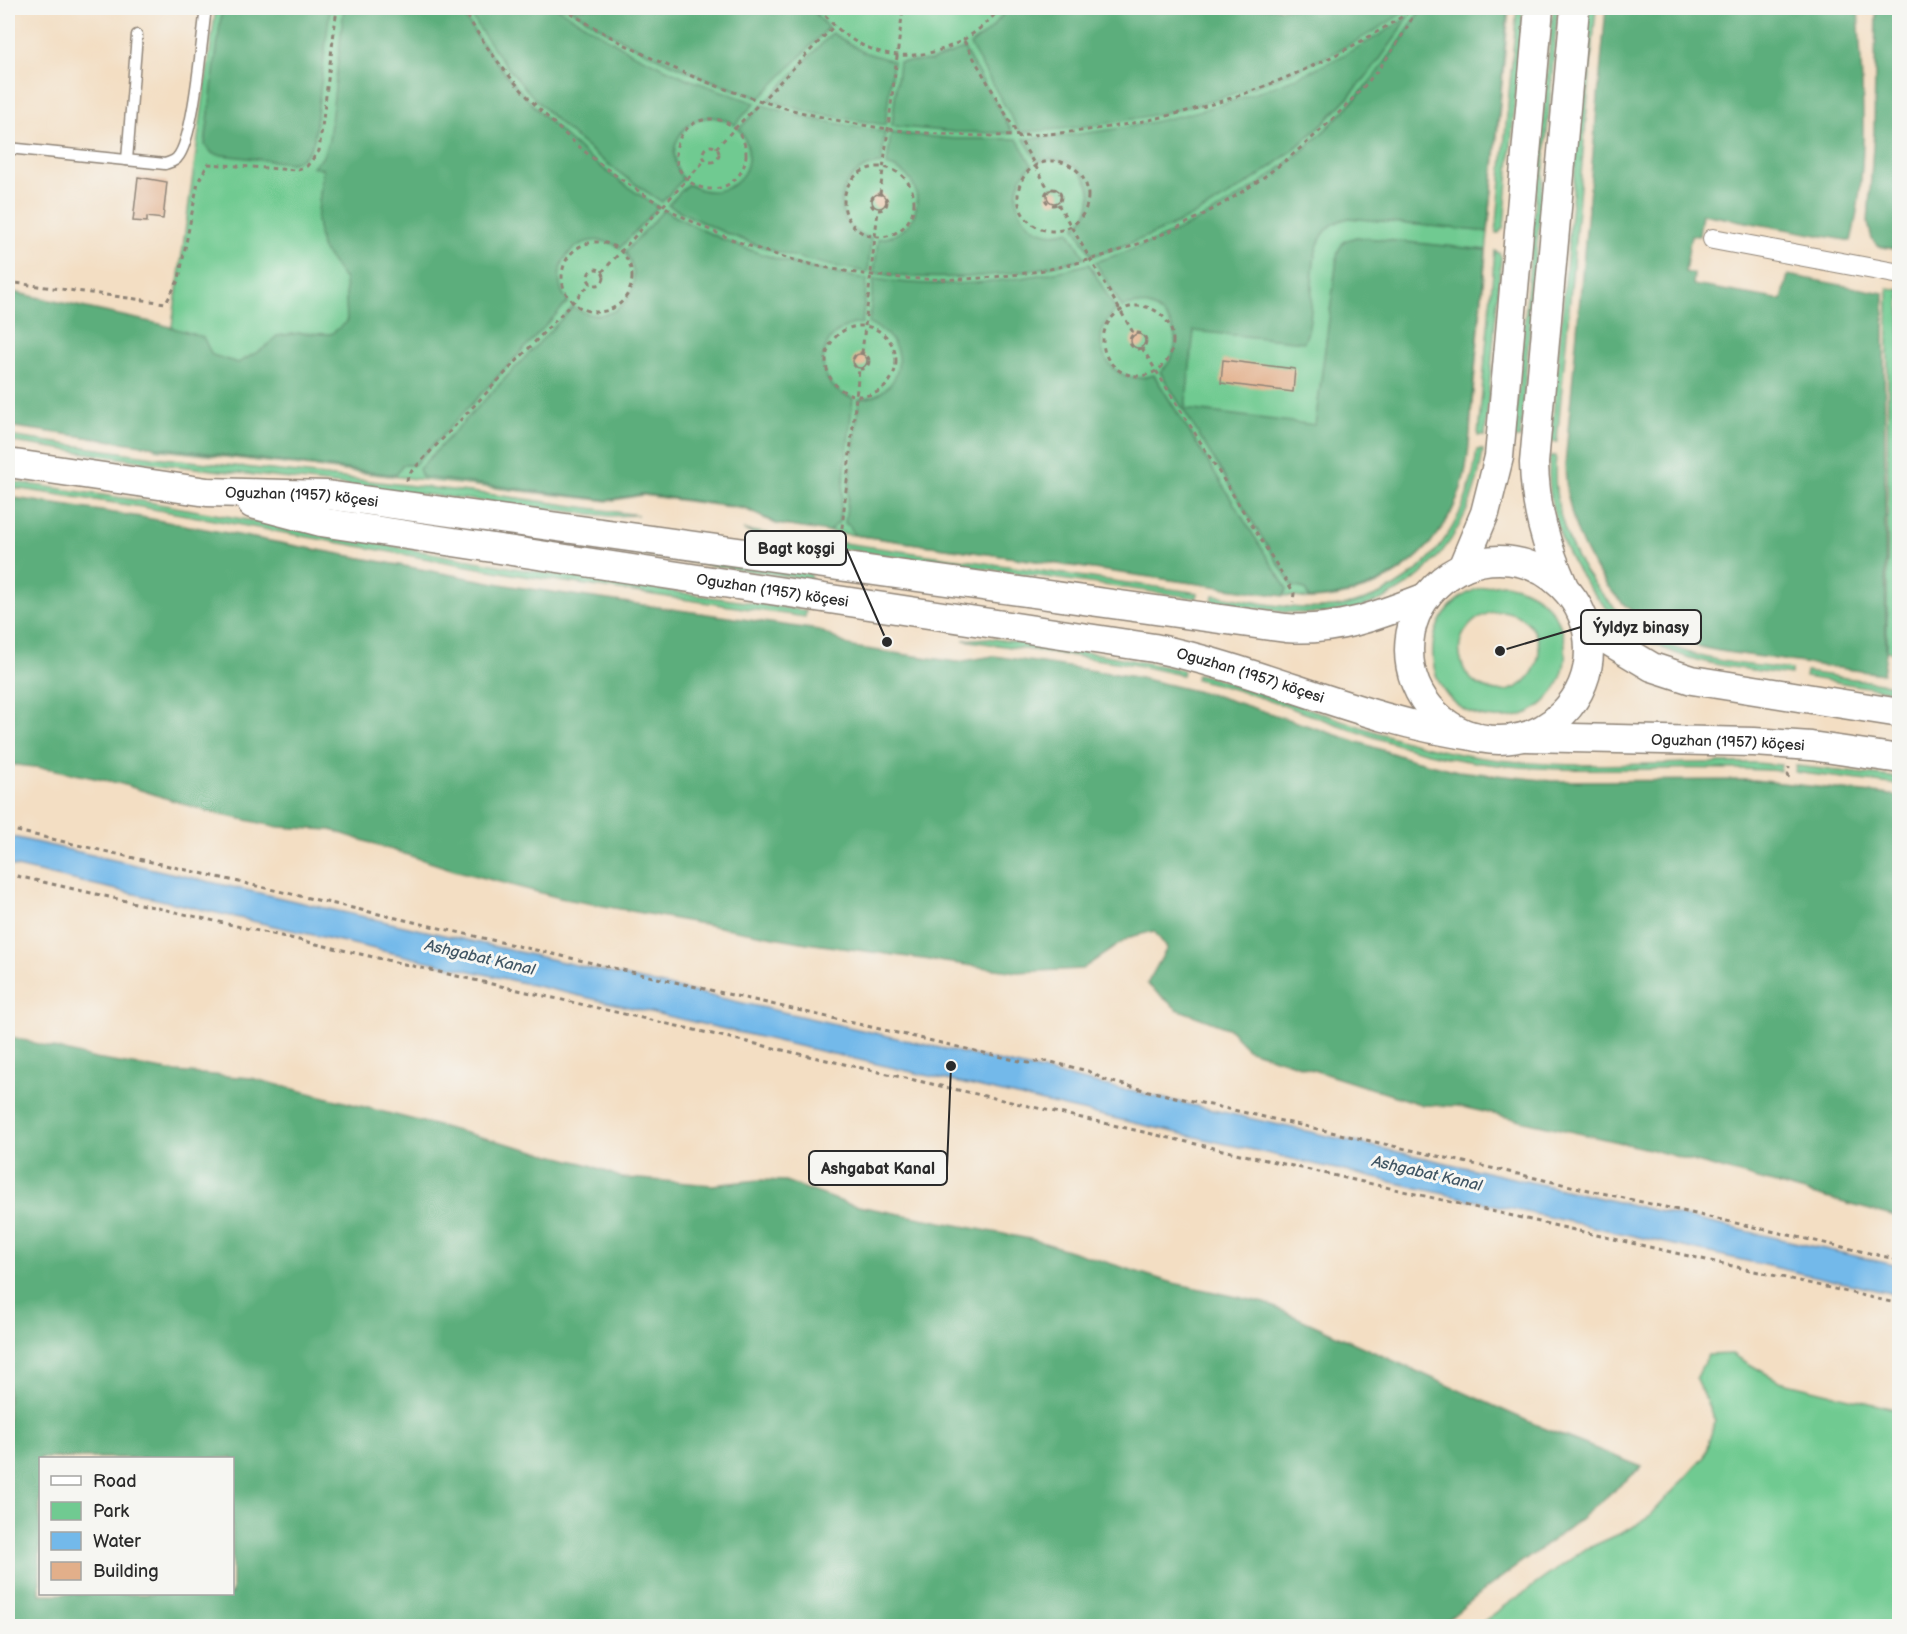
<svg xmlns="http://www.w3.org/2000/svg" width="1907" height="1634" font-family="'Balsamiq Sans',sans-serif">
	<rect width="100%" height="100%" fill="#f6f6f2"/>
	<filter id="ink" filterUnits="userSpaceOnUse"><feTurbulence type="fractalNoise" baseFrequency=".0167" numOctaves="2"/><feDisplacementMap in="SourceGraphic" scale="12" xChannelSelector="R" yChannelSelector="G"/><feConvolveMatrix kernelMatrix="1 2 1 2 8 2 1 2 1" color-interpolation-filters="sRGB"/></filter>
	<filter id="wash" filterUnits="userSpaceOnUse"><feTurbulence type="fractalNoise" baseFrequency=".008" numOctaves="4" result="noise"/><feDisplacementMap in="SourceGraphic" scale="24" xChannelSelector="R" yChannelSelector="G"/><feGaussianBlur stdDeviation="1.35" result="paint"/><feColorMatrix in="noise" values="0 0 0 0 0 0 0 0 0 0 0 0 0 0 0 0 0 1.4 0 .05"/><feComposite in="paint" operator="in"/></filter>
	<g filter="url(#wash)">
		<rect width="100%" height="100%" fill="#f3dec3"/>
		<!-- green -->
		<g fill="#70ca91" stroke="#4e7a5e" stroke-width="1.5" fill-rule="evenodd">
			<path d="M216 8H1509L1466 467C1451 545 1388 598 1309 599L776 524 745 509 643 495 608 501 155 449Z"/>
			<polygon points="1517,8 1523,8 1504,226 1499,233 1496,233"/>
			<polygon points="1553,8 1558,8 1520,438 1514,438"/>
			<polygon points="1589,8 1596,8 1557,442 1551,442"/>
			<polygon points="1495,251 1499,253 1501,257 1485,436 1478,436"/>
			<polygon points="1888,288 1900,290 1899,653 1887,651"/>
			<polygon points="8,436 154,457 496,495 638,515 609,516 153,463 8,441"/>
			<path d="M1477 450H1483C1472 537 1413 610 1321 613 1285 615 1248 606 1212 601L1213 595C1248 600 1286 610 1322 608 1411 603 1467 534 1477 450Z"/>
			<path d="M1550 456H1556C1547 537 1603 620 1678 649 1714 663 1754 665 1791 670V675C1753 670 1714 667 1678 654 1599 626 1541 540 1550 456Z"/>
			<polygon points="8,481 142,501 519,569 806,611 805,617 518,575 142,507 8,487"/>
			<polygon points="397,519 811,574 811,580"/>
			<polygon points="743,530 816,540 815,545 765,538"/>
			<polygon points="829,541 1198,593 1197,598 829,547"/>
			<path d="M1505 584C1594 600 1580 724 1494 718 1411 712 1410 587 1505 584ZM1503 611C1567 623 1536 711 1483 687 1473 683 1465 674 1462 664 1452 635 1475 612 1503 611Z"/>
			<polygon points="987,638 1105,655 1183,670 1182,675 1136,665 963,640"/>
			<polygon points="1806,672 1899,686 1899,692 1805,677"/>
			<path d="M1197 674C1286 695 1369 737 1459 754 1557 773 1656 761 1755 763L1781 765 1780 771C1674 763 1567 778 1462 760 1370 744 1286 700 1196 679Z"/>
			<polygon points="1796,766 1899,778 1899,785 1795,772"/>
			<polygon points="1732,1354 1779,1381 1899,1410 1899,1626 1477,1626 1584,1550 1628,1530 1649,1517 1704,1457 1715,1421 1696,1379 1708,1355"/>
		</g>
		<!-- forest -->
		<g fill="#5cae7b" stroke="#446c53" stroke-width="1.5" fill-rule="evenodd">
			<path d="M222 8H330L314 140C309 153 305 158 291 163L213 154 205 145Z"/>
			<path d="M344 8H459C509 91 576 155 658 207L620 248C583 223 541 266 568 302L414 465H402L396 475 156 447 8 426V291L160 324 203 337 212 355 238 363 263 349 277 336 300 333 331 334 347 322 345 280 321 247 317 220 323 169 312 167 322 158 329 140Z"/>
			<path d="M467 8H557L632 53 688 79 755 103 735 125C697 99 656 143 683 179L662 202C583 151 514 90 467 8Z"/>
			<path d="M569 8H811L828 28 760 98C693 76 628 47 569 8Z"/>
			<path d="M1008 8H1410C1296 86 1158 125 1020 132L970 45 991 29Z"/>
			<path d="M1422 8H1508L1488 232 1349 218C1295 229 1322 305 1304 342L1194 331 1185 409 1315 425 1338 251 1344 241 1356 237 1486 250C1482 296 1477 342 1473 387 1470 420 1471 456 1461 488 1440 556 1378 596 1309 599L1305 589 1292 586 1160 372C1195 343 1164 292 1122 307L1095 262C1237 219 1346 134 1422 8Z"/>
			<path d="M1606 8H1858C1862 85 1870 165 1851 241L1702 214 1699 236 1691 235 1685 272 1694 274 1693 285 1782 300 1788 275 1884 293 1886 653 1883 674C1845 669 1807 664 1770 658 1741 654 1712 652 1685 642 1610 615 1567 542 1565 465Z"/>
			<polygon points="1876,8 1899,8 1899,250 1878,246 1872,239 1868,223 1874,131"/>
			<path d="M1409 16C1337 135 1224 216 1092 256L1075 227C1110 199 1080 147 1038 162L1024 139C1160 131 1296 93 1409 16Z"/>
			<polygon points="832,33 863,52 893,61 885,125 813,113 768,100"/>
			<polygon points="964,49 1013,133 955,132 892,126 899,62 931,61"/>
			<path d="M762 105 812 119 885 132 881 164C835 167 826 226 871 238L868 272C797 262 731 240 668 205L688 184C727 208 767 167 739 129Z"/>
			<path d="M891 133 955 139H1017L1032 165C997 194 1027 246 1069 231L1085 258C1019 276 943 283 874 273L878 239C924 236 932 177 887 165Z"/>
			<path d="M664 210C727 246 795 269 867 279L862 323C816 326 808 385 853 398L839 522 828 532 777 524 745 508 642 494 608 500 422 477 419 469 573 307C612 333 652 290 625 252Z"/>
			<path d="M1089 264 1116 310C1082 340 1111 390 1154 375L1287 589 1283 596 854 535 850 526 845 523 859 399C906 396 913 339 869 324L874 279C943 290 1021 282 1089 264Z"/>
			<polygon points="8,497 141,517 517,587 819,630 852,647 957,662 994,656 1136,677 1217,696 1410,759 1458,771 1552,781 1754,780 1899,796 1899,1218 1653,1150 1458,1106 1423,1105 1247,1049 1230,1029 1177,1009 1147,984 1167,948 1154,931 1130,937 1082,969 1017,972 807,943 560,898 454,870 331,830 279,827 209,812 122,784 52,769 8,764"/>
			<path d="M8 1036 95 1059 176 1072 251 1078 590 1165 622 1178 639 1179 712 1185 759 1180 785 1181 848 1204 1035 1240 1173 1283 1265 1303 1541 1427 1642 1467 1569 1528 1487 1588 1440 1626H8ZM40 1458H232V1594H40Z"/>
		</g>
		<!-- water -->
		<polygon fill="#73b9ea" stroke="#4f728a" stroke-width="1.5" points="8,836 1899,1266 1899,1295 1436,1192 8,865"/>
		<g id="blocks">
			<!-- building -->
			<g fill="#e2af8a">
				<polygon points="138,177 167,182 163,219 147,217 147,222 133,221"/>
				<circle cx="1054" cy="196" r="7"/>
				<circle cx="879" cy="201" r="7"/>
				<circle cx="1138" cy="341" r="7"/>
				<circle cx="860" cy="361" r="7"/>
				<polygon points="1223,360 1295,369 1293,392 1221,383"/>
			</g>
		</g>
	</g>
	<g filter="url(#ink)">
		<use href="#blocks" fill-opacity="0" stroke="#8f8477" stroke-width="1.5"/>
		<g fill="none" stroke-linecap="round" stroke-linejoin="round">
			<!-- lane casing -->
			<g stroke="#8f8477" stroke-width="13">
				<g id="lane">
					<path d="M8 148 165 164C169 162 174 162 177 158 194 141 202 35 206 8"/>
					<polyline points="127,160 137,35"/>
				</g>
			</g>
			<!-- street casing -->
			<g stroke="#8f8477" stroke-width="22">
				<polyline id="street" points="1713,239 1900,274"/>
			</g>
			<!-- secondary casing -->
			<g stroke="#8f8477" stroke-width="31">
				<g id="secondary">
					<path id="s1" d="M8 463 207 492 327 495 1286 628C1337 632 1379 615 1426 597"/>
					<path id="s2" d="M252 504 321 522 1154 648C1263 670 1364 722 1474 736"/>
					<circle cx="1499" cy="650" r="90"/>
					<polyline points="1462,568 1485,513 1499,457 1539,8"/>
					<path d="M1564 587C1546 546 1535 508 1534 463L1575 8"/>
					<polyline points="1587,628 1652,667 1692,680 1900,713"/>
					<path id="s3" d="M1526 737 1754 742 1811 746 1900 759"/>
				</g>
			</g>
			<!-- path -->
			<g stroke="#8f8477" stroke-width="3" stroke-dasharray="4.5 4.5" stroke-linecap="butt">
				<path d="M463 8C488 55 525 97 564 133 768 323 1094 329 1304 145 1348 107 1392 61 1417 8"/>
				<path d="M563 8C820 176 1159 181 1415 8"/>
				<path d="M820 8C866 75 953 67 1000 8"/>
				<polyline points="964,41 1049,190"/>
				<circle cx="711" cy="154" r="35"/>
				<circle cx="711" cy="154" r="8"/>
				<polyline points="716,148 835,25"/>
				<circle cx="1053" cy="196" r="35"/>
				<circle cx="879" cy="202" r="35"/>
				<circle cx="1053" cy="197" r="8"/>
				<polyline points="880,194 903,8"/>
				<circle cx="879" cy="202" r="8"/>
				<polyline points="1058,204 1134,334"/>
				<circle cx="597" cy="277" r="35"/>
				<circle cx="596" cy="277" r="8"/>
				<polyline points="602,272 705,160"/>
				<polyline points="8,282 166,303 179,279 198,182 208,164 295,170 307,166 319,151 337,8"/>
				<circle cx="1138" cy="341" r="35"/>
				<circle cx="861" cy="361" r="35"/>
				<circle cx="1138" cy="341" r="8"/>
				<polyline points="1142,348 1294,593 1293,602"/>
				<circle cx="861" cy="361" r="8"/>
				<polyline points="862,353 878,210"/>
				<polyline points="407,481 408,475 591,283"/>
				<polyline points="841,537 859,369"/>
				<polyline points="822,542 823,535"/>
				<polyline points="1788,778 1789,767"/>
				<polyline points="8,829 1028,1063 1047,1061 1088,1071 1105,1080 1144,1090 1900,1260"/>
				<polyline points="8,874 1900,1304"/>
			</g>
			<!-- lane -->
			<use href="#lane" stroke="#fff" stroke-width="10"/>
			<!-- street -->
			<use href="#street" stroke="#fff" stroke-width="20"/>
			<!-- secondary -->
			<use href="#secondary" stroke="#fff" stroke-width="28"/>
		</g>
	</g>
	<g text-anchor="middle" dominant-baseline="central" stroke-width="6" stroke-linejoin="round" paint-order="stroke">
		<!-- street labels -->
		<g font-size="15" fill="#2b2b2b" stroke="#f6f6f2">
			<text stroke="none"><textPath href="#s1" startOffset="296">Oguzhan (1957) köçesi</textPath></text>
			<text stroke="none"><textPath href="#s2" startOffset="528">Oguzhan (1957) köçesi</textPath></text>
			<text stroke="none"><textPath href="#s2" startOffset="1014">Oguzhan (1957) köçesi</textPath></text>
			<text stroke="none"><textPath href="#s3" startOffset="202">Oguzhan (1957) köçesi</textPath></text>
		</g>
		<!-- water labels -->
		<g font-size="16" font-style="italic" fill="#415664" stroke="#f6f6f2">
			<text transform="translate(480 958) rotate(13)">Ashgabat Kanal</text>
			<text transform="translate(1427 1174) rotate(13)">Ashgabat Kanal</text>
		</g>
	</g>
	<!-- callouts -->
	<path fill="none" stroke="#2b2b2b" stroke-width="2" d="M887 642L846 548M1500 651L1581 627M951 1066L947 1168"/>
	<g fill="#2b2b2b" stroke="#f6f6f2" stroke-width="2">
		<circle cx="887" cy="642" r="6"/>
		<circle cx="1500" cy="651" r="6"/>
		<circle cx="951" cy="1066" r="6"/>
	</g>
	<g fill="#f6f6f2" stroke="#2b2b2b" stroke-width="2">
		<rect x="745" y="531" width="101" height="34" rx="6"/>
		<rect x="1581" y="610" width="120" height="34" rx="6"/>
		<rect x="809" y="1151" width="138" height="34" rx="6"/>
	</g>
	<g font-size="16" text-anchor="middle" font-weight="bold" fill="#2b2b2b">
		<text x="796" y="554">Bagt koşgi</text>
		<text x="1641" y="633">Ýyldyz binasy</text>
		<text x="878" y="1174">Ashgabat Kanal</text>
	</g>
	<!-- margin -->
	<rect width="1907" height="1634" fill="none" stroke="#f6f6f2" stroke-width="30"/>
	<!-- legend -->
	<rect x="39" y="1457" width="195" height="138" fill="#f6f6f2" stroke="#a5a5a2" stroke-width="1.5"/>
	<rect x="51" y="1476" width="30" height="9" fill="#ffffff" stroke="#a5a5a2" stroke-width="1.5"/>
	<text x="93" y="1487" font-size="18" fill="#2b2b2b">Road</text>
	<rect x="51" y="1502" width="30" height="18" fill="#70ca91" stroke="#a5a5a2" stroke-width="1.5"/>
	<text x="93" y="1517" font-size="18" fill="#2b2b2b">Park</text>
	<rect x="51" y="1532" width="30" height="18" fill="#73b9ea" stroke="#a5a5a2" stroke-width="1.5"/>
	<text x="93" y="1547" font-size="18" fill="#2b2b2b">Water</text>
	<rect x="51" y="1562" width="30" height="18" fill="#e2af8a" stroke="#a5a5a2" stroke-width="1.5"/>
	<text x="93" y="1577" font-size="18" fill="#2b2b2b">Building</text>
</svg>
